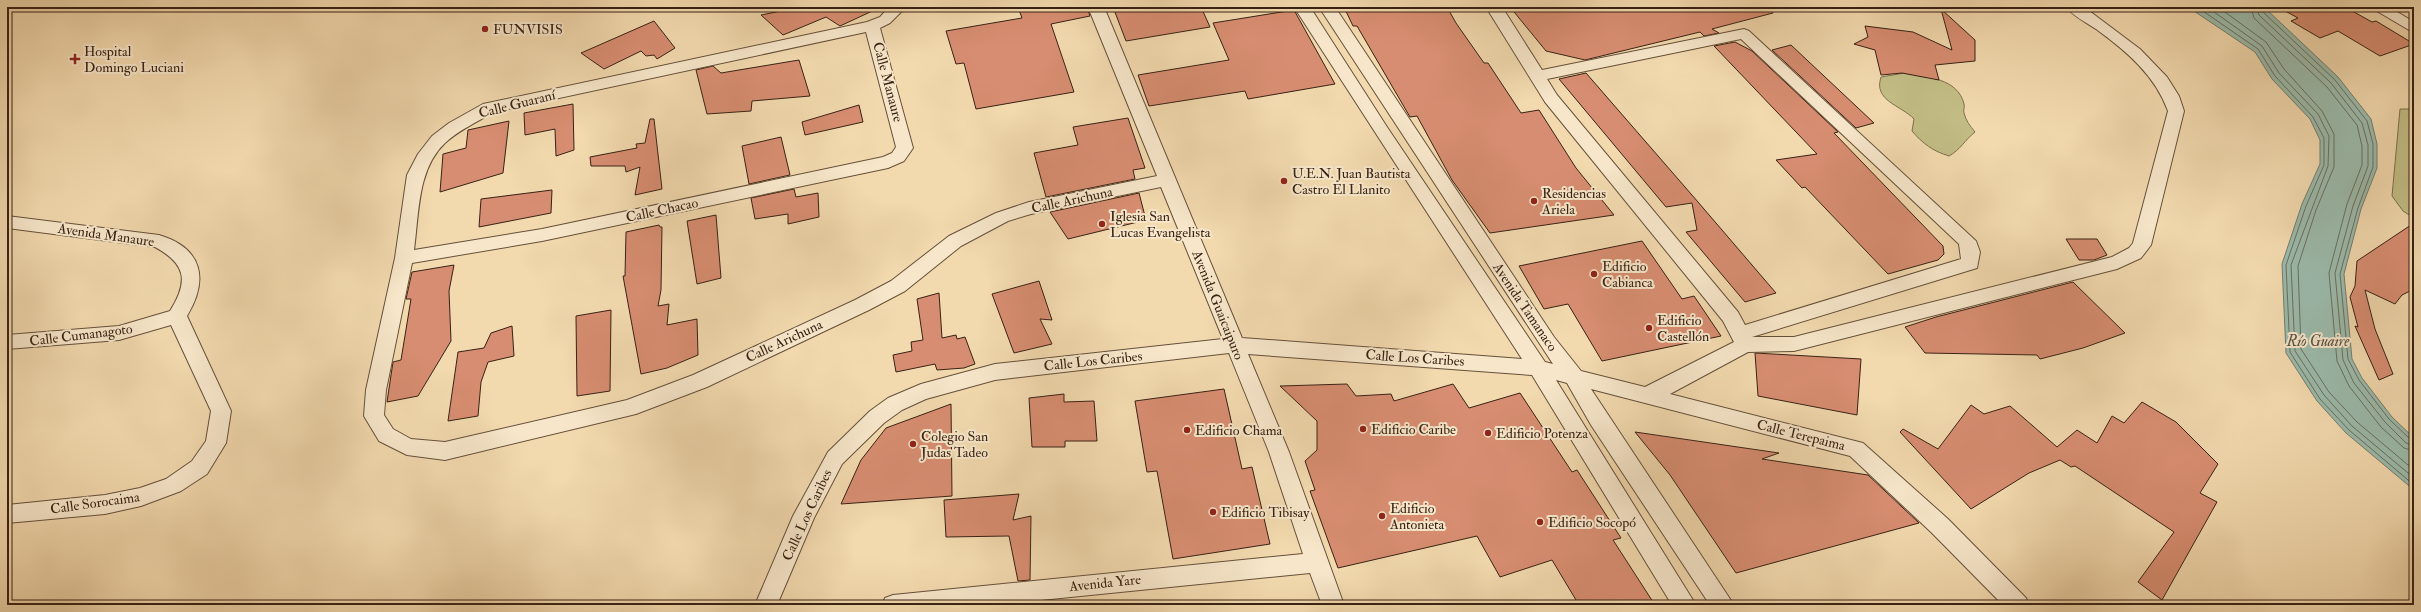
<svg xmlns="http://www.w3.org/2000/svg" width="2421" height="612" font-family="'IM FELL Double Pica',serif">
	<rect width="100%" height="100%" fill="#f2d9ae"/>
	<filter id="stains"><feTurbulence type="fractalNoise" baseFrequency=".005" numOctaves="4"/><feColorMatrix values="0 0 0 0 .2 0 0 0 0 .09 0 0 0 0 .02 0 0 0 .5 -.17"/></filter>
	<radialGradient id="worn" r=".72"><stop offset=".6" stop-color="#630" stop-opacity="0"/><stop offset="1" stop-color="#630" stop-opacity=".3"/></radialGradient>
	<!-- green -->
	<g fill="#c2bd85" stroke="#7d704c">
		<path d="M1905 73C1926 77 1958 78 1964 104 1965 107 1963 110 1964 113 1966 121 1970 126 1975 132 1965 140 1960 150 1949 156 1933 151 1923 144 1912 131L1914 119C1901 105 1873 101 1881 77Z"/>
		<polygon points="2400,109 2414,109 2414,218 2403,211 2392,196"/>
	</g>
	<!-- water -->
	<polygon fill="#9bbaab" stroke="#737d6e" points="2188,7 2265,8 2338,77 2371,119 2377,144 2377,168 2361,209 2344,274 2352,359 2362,378 2392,417 2414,438 2414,490 2346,433 2317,401 2286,353 2282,264 2302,204 2320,164 2320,140 2310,119 2272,79 2255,52"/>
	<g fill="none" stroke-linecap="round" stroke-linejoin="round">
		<!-- shore -->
		<g stroke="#6a6e5f" stroke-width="1">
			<polyline points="2197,7 2258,49 2275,76 2313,117 2324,138 2324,165 2306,206 2286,265 2290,352 2320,399 2349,430 2414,485"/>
			<polyline points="2207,7 2262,46 2279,73 2318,114 2329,136 2328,166 2291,265 2295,351 2324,395 2352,426 2414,478"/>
			<polyline points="2218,7 2266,42 2284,69 2322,111 2334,134 2334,167 2316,210 2298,266 2301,349 2329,392 2357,422 2414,470"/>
			<polyline points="2251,7 2254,18 2327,87 2357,125 2362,146 2362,165 2347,204 2329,273 2337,361 2349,386 2381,427 2404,448 2414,451"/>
			<polyline points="2257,7 2259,15 2331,83 2362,123 2368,145 2368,166 2353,206 2335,273 2343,360 2354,383 2385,422 2406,443 2414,445"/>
			<polyline points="2262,7 2263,12 2335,80 2367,121 2373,144 2373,167 2358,208 2340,274 2348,359 2359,380 2389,419 2410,439 2414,440"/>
		</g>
	</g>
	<!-- building -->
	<g fill="#d78d71" stroke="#382213">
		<polygon points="801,7 881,7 840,26 826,17 783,35 761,15"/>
		<polygon points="1018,7 1087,7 1090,16 1051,24 1074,92 976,109 964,63 956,64 946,31 1022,18"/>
		<polygon points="1113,7 1201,7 1210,27 1126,41"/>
		<polygon points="1344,7 1447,7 1456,23 1484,63 1488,63 1521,113 1539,110 1576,168 1614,215 1490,233 1452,180 1417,116 1410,117 1357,26 1353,26"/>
		<polygon points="1510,7 1772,7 1773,13 1712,29 1719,33 1704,36 1700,32 1585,60 1546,51"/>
		<polygon points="2278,7 2345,7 2372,22 2376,21 2414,44 2380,56 2338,31 2320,38 2291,21 2298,18"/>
		<polygon points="1941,9 1975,40 1975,61 1935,65 1939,80 1902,73 1881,75 1875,50 1854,44 1868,37 1865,26 1913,32 1952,50"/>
		<polygon points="1294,10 1335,84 1248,99 1245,91 1149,106 1138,75 1229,60 1213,23"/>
		<polygon points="654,21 675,48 657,59 654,55 646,56 641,51 604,69 581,53"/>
		<polygon points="1735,42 1752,51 1838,132 1834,133 1943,246 1944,254 1938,260 1888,274 1805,187 1802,188 1776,160 1817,154 1714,46"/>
		<polygon points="1791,45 1874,123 1856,128 1772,50"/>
		<polygon points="799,60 810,96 752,101 751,111 707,114 696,70 713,66 721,73"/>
		<polygon points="1586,73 1698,202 1776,293 1745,302 1686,232 1697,230 1692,203 1666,207 1559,79"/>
		<polygon points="573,104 574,150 556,156 555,129 525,135 524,113"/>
		<polygon points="859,105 863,122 805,135 802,122"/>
		<polygon points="1128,118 1145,168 1133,170 1135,179 1046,197 1034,153 1078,145 1073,127"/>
		<polygon points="650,119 654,119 662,189 635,195 640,167 626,172 625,166 591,166 590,157 637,148 636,144 645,143"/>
		<polygon points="509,121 503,173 440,192 443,154 466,148 468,130"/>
		<polygon points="781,137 790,175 749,184 742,146"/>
		<polygon points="794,189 796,197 818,193 819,217 788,224 788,214 755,219 751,198"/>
		<polygon points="552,190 551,213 479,227 481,199"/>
		<polygon points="1139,193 1146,220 1068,239 1050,212"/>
		<polygon points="716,215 721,278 697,284 687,221"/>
		<polygon points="2414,223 2414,289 2402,295 2395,304 2365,290 2375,329 2393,374 2379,380 2355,326 2358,327 2350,297 2355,286 2357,261"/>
		<polygon points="659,225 660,227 662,227 661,290 658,306 669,304 667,325 697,319 698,355 667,368 641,374 623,276 625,276 626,232"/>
		<polygon points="2066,239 2097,239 2107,255 2094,260 2079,260"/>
		<polygon points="1642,241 1682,299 1694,296 1721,336 1602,361 1568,304 1544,309 1519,266"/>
		<polygon points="454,265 449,291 451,341 418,396 387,402 393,362 401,360 411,299 406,299 412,272"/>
		<polygon points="1039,281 1052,320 1040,319 1052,344 1014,353 992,294"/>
		<polygon points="2073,282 2125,333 2083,348 2040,359 2037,355 1925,353 1905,327 1936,317"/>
		<polygon points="939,293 942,338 956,335 957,339 965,337 975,364 964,368 937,370 935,364 896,372 893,355 912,351 911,342 923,340 917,299"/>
		<polygon points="611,310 610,391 577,396 576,316"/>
		<polygon points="512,326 514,356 488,362 481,382 478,416 448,421 458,352 484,348 491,333"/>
		<polygon points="1755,353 1861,359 1857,415 1758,396"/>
		<polygon points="1347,384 1356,396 1391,394 1394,401 1453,384 1469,408 1520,393 1572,472 1577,470 1621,538 1613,540 1655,605 1579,605 1552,560 1500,577 1477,536 1338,568 1310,491 1315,490 1305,461 1317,450 1317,421 1280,386"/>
		<polygon points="1224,389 1242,469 1252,467 1270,544 1173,559 1157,471 1147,472 1135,401"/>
		<polygon points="1064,394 1064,402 1094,401 1097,441 1065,441 1065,447 1032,447 1029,398"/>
		<polygon points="2142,402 2176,422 2218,464 2200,493 2217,502 2162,600 2138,582 2174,532 2075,466 2071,467 2060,460 2029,473 1971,509 1900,432 1903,429 1938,449 1971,405 1984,414 2010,406 2057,447 2077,430 2097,443 2112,416 2124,423"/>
		<polygon points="951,404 952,496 841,504 861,460 886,428"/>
		<polygon points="1635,432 1779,453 1762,459 1868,475 1919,523 1736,573 1670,475"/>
		<polygon points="1019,494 1013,520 1031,516 1030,580 1018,581 1009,536 946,537 944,500"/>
	</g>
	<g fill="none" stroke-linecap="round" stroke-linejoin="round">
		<!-- street casing -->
		<g stroke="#66503a" stroke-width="2">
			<g id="street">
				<path d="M889 7H906L890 23 880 28 913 148 904 161 888 168 542 241 412 263 386 390 384 415 393 429 411 439 445 442 627 400 693 375 855 300 891 281 949 236 996 213 1029 202 1157 176 1088 7H1104L1242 338 1522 359 1294 7H1310L1387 127 1545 362 1553 364 1319 7H1335L1554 337 1581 371 1645 387 1734 342 1723 321 1545 102 1486 7H1502L1542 70 1744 29 1749 31 1976 241 1980 252 1977 268 1752 337H1794L2112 257 2129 248 2133 243 2168 111C2155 75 2126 51 2096 29 2087 23 2073 16 2066 7H2084L2140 49 2167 77 2179 96 2184 111 2151 245 2141 258 2117 269 1794 351 1748 352 1670 394 1863 443 1948 519 2026 598 2029 605H2003L1932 533 1850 456 1591 389 1734 605H1710L1591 425 1567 383 1556 380 1696 605H1672L1532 375 1248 354 1289 452 1344 605H1322L1310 573 991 605H882L885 598 893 595 1303 554 1269 452 1229 353 995 380 926 399 902 410 884 423 842 464 814 518 777 605H755L793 516 828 452 870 411 888 398 921 384 995 364 1223 339 1161 187 1031 214 1008 221 961 246 905 291 869 310 707 387 636 414 445 460 407 455 379 441 364 416 366 390 395 258 407 175 418 154 432 136 449 123 483 104 867 22 880 17ZM866 32 896 147 892 153 883 157 542 229 414 250C419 215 417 169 445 143 459 130 477 122 494 112ZM1741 39 1959 244 1961 259 1745 325 1738 312 1557 95 1547 79Z"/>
				<polygon points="2370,7 2389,7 2414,22 2414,33"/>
				<path d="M7 216 159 235C203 248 209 280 187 316L231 411 226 443 207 474 181 491 141 506 105 514 7 523V505L105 495 140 488 166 479 192 461 206 441 211 411 171 325 119 340 7 349V335L119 326 170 311C189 281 186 264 155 247L7 228Z"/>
			</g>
		</g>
		<!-- street -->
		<use href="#street" fill="#f7e6ca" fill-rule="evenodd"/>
	</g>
	<!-- markers -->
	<g fill="#8f2418" stroke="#f7e6ca" stroke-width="1.5">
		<circle cx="485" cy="29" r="4"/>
		<path d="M73 53h4v4h4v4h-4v4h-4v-4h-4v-4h4z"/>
		<circle cx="1284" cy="181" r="4"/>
		<circle cx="1534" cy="201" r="4"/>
		<circle cx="1102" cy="224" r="4"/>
		<circle cx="1594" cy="274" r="4"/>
		<circle cx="1649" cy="328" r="4"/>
		<circle cx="1363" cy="429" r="4"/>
		<circle cx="1187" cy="430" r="4"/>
		<circle cx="1488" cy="433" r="4"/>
		<circle cx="913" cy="444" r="4"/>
		<circle cx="1213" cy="512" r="4"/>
		<circle cx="1382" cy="516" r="4"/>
		<circle cx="1540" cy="522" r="4"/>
	</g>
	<g text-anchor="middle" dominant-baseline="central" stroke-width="4" stroke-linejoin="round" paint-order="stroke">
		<!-- poi labels -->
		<g font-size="14" fill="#382213" stroke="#f7e6ca" text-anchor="start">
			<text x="493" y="29">FUNVISIS</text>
			<text x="84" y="51">Hospital<tspan x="84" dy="16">Domingo Luciani</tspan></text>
			<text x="1292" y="173">U.E.N. Juan Bautista<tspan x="1292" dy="16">Castro El Llanito</tspan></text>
			<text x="1542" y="193">Residencias<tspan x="1542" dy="16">Ariela</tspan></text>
			<text x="1110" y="216">Iglesia San<tspan x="1110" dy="16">Lucas Evangelista</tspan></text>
			<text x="1602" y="266">Edificio<tspan x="1602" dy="16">Cabianca</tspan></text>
			<text x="1657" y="320">Edificio<tspan x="1657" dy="16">Castellón</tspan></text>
			<text x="1371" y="429">Edificio Caribe</text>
			<text x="1195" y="430">Edificio Chama</text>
			<text x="1496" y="433">Edificio Potenza</text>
			<text x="921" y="436">Colegio San<tspan x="921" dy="16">Judas Tadeo</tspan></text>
			<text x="1390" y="508">Edificio<tspan x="1390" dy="16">Antonieta</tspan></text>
			<text x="1221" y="512">Edificio Tibisay</text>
			<text x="1548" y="522">Edificio Socopó</text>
		</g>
		<!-- street labels -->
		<g font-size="14" fill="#382213" stroke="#f7e6ca">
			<text transform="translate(888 82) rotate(75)">Calle Manaure</text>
			<text transform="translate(517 104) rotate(-14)">Calle Guaraní</text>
			<text transform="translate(1072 200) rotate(-12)">Calle Arichuna</text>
			<text transform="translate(662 210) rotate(-12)">Calle Chacao</text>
			<text transform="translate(106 235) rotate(8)">Avenida Manaure</text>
			<text transform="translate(1218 305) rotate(68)">Avenida Guaicaipuro</text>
			<text transform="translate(1525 307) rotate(56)">Avenida Tamanaco</text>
			<text transform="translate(81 335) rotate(-7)">Calle Cumanagoto</text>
			<text transform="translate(784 341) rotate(-25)">Calle Arichuna</text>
			<text transform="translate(1415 358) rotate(4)">Calle Los Caribes</text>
			<text transform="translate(1093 361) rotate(-6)">Calle Los Caribes</text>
			<text transform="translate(1801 435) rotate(14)">Calle Terepaima</text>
			<text transform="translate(95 503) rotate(-8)">Calle Sorocaima</text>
			<text transform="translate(807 515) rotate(-65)">Calle Los Caribes</text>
			<text transform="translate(1105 583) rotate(-6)">Avenida Yare</text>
		</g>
		<!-- water labels -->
		<g font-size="15" font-style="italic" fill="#565041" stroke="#f7e6ca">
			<text x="2318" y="341">Río Guaire</text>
		</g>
	</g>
	<!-- margin -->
	<rect width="2421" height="612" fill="none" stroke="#f2d9ae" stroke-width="24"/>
	<rect x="8" y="8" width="2405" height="596" fill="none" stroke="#382213" stroke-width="2"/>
	<rect x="12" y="12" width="2397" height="588" fill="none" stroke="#382213"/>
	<rect width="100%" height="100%" filter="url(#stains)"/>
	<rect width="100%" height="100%" fill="url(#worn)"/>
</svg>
